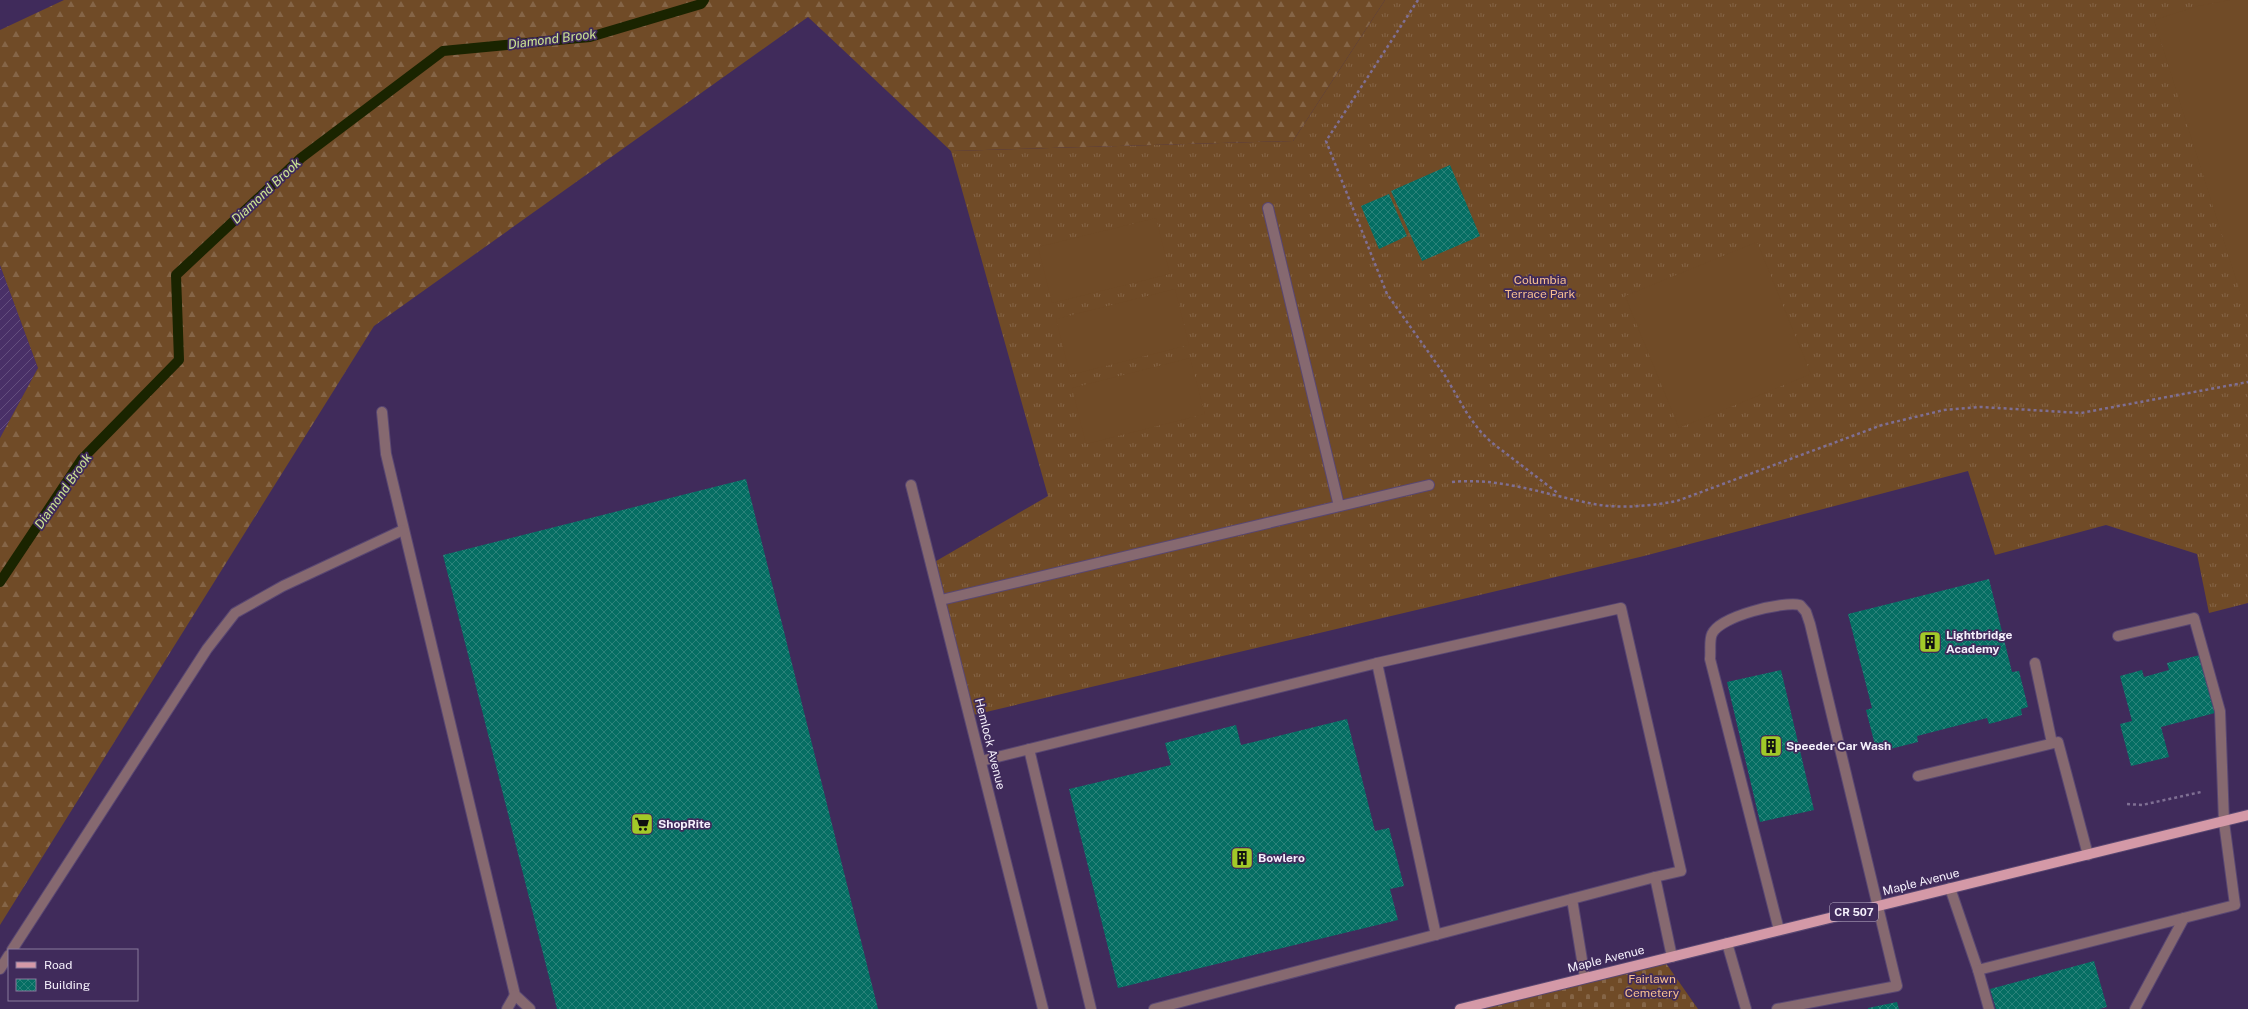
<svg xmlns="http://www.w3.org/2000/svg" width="2248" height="1009" font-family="'Public Sans',sans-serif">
	<defs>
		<pattern id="industrial-furrows" width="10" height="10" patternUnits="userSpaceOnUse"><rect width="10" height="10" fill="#493067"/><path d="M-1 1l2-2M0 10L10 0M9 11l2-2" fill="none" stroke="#644e7e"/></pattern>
		<pattern id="grass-tufts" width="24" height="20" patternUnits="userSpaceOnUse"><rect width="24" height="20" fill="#704b27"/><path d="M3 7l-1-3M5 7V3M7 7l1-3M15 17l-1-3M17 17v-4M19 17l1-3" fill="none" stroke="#856547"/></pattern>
		<pattern id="forest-firs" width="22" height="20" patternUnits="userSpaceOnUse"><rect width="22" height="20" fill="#704b27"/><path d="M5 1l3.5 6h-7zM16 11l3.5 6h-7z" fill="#856547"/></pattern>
		<pattern id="cemetery-stones" width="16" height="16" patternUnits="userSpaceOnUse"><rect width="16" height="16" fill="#704b27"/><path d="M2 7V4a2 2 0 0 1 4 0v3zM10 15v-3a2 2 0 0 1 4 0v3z" fill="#856547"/></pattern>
		<pattern id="building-cross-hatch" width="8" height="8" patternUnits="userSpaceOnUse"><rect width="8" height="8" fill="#056e63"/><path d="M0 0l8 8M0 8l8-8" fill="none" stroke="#2a837a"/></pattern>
	</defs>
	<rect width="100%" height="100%" fill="#402b5b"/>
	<!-- industrial -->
	<polygon fill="url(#industrial-furrows)" points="0,265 38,368 0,438"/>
	<!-- grass -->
	<polygon fill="url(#grass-tufts)" points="1385,0 2248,0 2248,603 2209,613 2197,554 2106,525 1995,555 1968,471 1644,556 969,716 931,564 1048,496 951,151 1293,141"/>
	<!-- forest -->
	<polygon fill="url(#forest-firs)" points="64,0 1385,0 1293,141 951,151 808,17 374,326 0,925 0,438 38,368 0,265 0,30"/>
	<!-- cemetery -->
	<polygon fill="url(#cemetery-stones)" points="1663,959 1698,1009 1460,1009"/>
	<!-- garden -->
	<g fill="#704b27">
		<polygon points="2230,0 2248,0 2248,317 2154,20 2198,6"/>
		<polygon points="1156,218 1170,274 1052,303 1038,247"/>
		<polygon points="1757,242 1811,374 1679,428 1625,296"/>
		<polygon points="1175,289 1189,345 1070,375 1056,319"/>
		<polygon points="1190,358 1205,414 1086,444 1072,388"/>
	</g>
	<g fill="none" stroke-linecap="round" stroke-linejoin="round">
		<!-- stream -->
		<polyline stroke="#1a2400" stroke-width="10" points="0,582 82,459 179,360 176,275 301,158 443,51 590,37 701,4 704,0"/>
	</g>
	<!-- building -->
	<g fill="url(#building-cross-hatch)">
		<polygon points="1450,165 1480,236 1422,261 1391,191"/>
		<polygon points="1389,194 1407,236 1379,249 1361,206"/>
		<polygon points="746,479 878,1009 557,1009 443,555"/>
		<polygon points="1989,579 2012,672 2019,671 2028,707 2021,709 2022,715 1989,724 1987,718 1917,736 1918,742 1886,750 1885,742 1875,745 1866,710 1872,708 1848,614"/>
		<polygon points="2200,655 2215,713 2161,727 2169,757 2131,766 2120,724 2132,721 2120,676 2142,670 2144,677 2169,670 2167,663"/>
		<polygon points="1781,670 1814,810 1760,822 1727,682"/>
		<polygon points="1347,719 1375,831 1389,828 1404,886 1390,889 1398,920 1118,988 1069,789 1171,765 1165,743 1236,725 1241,745"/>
		<polygon points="2094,961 2107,1007 2099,1009 1996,1009 1990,989"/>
		<polygon points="1897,1002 1899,1009 1868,1009 1868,1008"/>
	</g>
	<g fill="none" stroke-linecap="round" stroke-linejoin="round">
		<!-- service casing -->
		<g stroke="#594772" stroke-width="12">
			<g id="service">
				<polyline points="1268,208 1339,506"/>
				<polyline points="382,412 386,454 515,995 530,1009"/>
				<polyline points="941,600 1429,485"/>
				<polyline points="1377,663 1621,608 1681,871 1655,877"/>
				<polyline points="2035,663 2052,743"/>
				<polyline points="1029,749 1091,1009"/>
				<polyline points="981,761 1377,663 1436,935"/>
				<polyline points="1918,776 2058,742 2088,855"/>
				<polyline points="1950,888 1978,970 2235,905 2224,822 2220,711 2194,618 2118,636"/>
				<polyline points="1572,899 1585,978"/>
				<polyline points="1727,943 1746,1009"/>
				<polyline points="12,950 207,649 235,613 283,586 403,530"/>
				<polyline points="0,969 9,955"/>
				<polyline points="1978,970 1989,1009"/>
				<polyline points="507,1009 515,995"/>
				<polyline points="1154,1009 1655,877 1672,957"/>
				<path d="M1777 1009 1897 986 1810 624 1806 612 1800 605C1783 601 1720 616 1712 634 1709 640 1711 652 1710 659L1779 930"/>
				<polyline points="2135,1009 2184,918"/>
			</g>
		</g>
		<!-- minor casing -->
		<g stroke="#594772" stroke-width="12">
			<polyline id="minor" points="911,485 1043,1009"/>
		</g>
		<!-- primary casing -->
		<g stroke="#594772" stroke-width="12">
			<polyline id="primary" points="1460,1009 2248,815"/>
		</g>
		<!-- path -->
		<g stroke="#7f6f93" stroke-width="2.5" stroke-dasharray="3 3" stroke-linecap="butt">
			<polyline points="1418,0 1326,141 1387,294 1444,374 1468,415 1480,431 1491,442 1559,494"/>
			<path d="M1452 482C1501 477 1546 495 1594 504 1621 509 1650 506 1677 501L1882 425 1944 410 1981 407 2081 413 2248 382"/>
			<polyline points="2127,804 2142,805 2201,792"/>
		</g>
		<!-- service -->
		<use href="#service" stroke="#866970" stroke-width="10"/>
		<!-- minor -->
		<use href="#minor" stroke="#866970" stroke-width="10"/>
		<!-- primary -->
		<use href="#primary" stroke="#d499a7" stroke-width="10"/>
	</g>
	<!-- icons -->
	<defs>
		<g id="building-square" transform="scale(1.15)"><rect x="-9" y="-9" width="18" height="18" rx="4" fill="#a2c928" stroke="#402b5b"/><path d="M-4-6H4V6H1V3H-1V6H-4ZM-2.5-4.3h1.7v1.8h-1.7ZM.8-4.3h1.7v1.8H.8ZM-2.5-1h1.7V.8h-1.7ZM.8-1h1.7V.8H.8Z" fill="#111"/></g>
		<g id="supermarket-square" transform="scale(1.15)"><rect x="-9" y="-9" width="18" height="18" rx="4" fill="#a2c928" stroke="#402b5b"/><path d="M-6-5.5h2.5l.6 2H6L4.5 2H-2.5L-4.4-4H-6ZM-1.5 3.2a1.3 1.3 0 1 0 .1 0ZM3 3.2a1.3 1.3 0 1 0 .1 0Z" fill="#111"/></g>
	</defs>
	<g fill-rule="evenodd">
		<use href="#building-square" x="1930" y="642"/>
		<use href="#building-square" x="1771" y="746"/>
		<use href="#supermarket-square" x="642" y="824"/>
		<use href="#building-square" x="1242" y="858"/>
	</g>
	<g text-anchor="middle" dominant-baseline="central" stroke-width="3.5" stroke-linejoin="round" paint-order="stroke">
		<!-- shield labels -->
		<rect fill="#402b5b" stroke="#bfb5cc" stroke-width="1" x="1830" y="903" width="48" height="18" rx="3"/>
		<g font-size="11" font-weight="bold" fill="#f5f0fc">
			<text x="1854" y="912">CR 507</text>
		</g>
		<!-- park labels -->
		<g font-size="12" fill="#f6bf8f" stroke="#402b5b">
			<text x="1540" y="280">Columbia<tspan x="1540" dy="14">Terrace Park</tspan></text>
			<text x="1652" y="979">Fairlawn<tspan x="1652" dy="14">Cemetery</tspan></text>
		</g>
		<!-- poi labels -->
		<g font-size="12" font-weight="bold" fill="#f5f0fc" stroke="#402b5b" text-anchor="start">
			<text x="1946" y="635">Lightbridge<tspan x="1946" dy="14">Academy</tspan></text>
			<text x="1786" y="746">Speeder Car Wash</text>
			<text x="658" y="824">ShopRite</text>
			<text x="1258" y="858">Bowlero</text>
		</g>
		<!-- street labels -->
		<g font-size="12" fill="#f5f0fc" stroke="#402b5b">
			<text transform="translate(990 744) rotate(76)">Hemlock Avenue</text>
			<text transform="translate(1921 882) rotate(-14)">Maple Avenue</text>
			<text transform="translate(1606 959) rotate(-14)">Maple Avenue</text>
		</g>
		<!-- water labels -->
		<g font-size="13" font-style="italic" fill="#cbe592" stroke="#402b5b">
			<text transform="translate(552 39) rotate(-7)">Diamond Brook</text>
			<text transform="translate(266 191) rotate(-43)">Diamond Brook</text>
			<text transform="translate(63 491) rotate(-55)">Diamond Brook</text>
		</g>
	</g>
	<!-- legend -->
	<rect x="8" y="949" width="130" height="52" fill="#402b5b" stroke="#887a9b"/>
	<rect x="16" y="962" width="20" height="6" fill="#d499a7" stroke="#887a9b"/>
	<text x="44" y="969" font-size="12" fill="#f5f0fc">Road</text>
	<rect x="16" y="979" width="20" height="12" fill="url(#building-cross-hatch)" stroke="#887a9b"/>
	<text x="44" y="989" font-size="12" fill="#f5f0fc">Building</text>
</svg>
